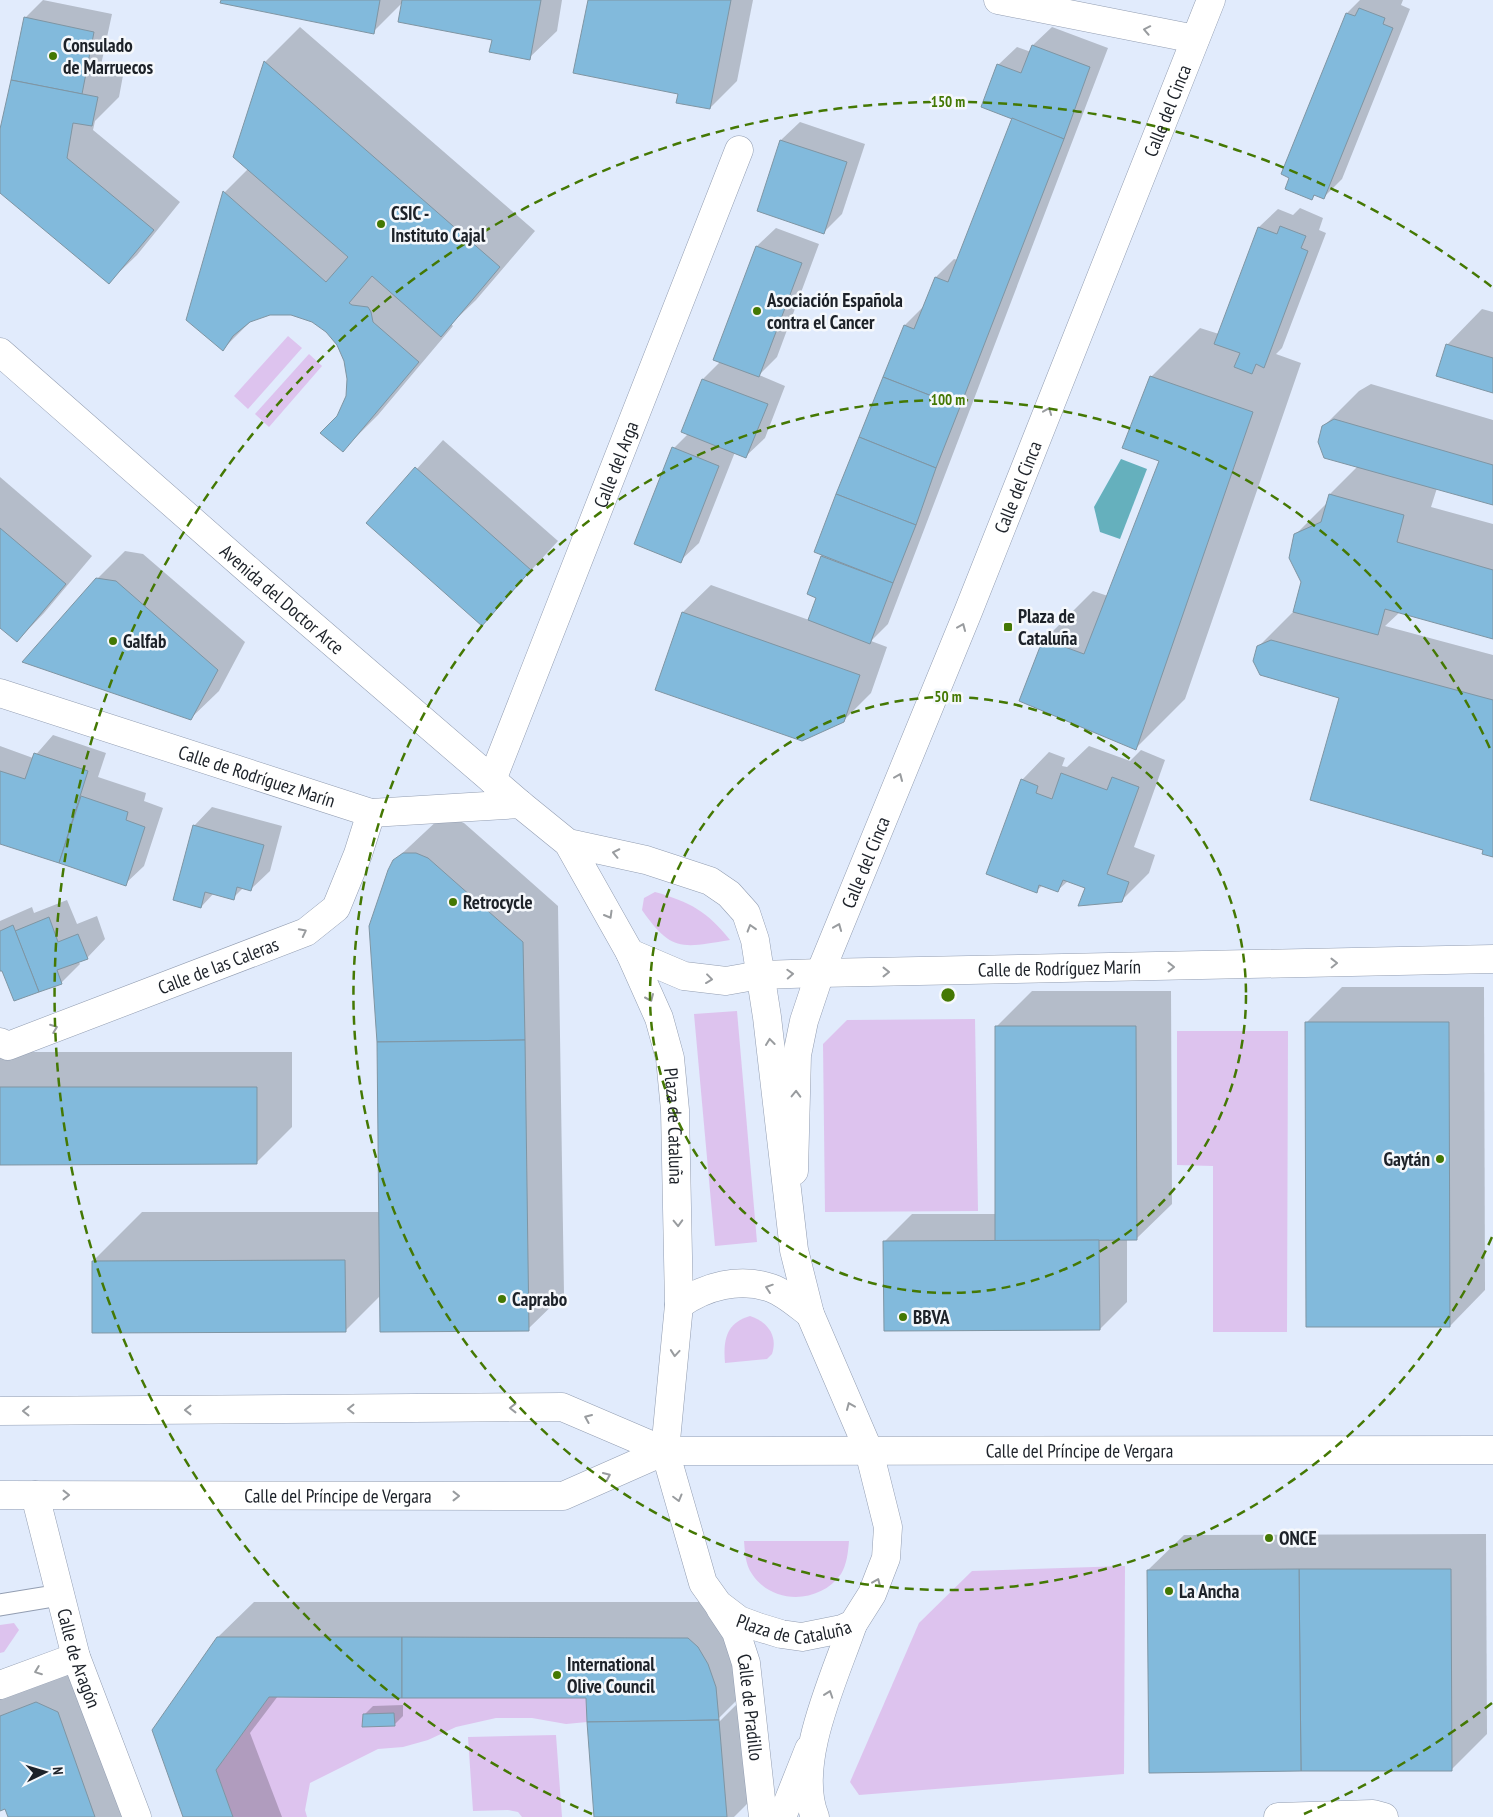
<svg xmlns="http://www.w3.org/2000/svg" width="1493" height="1817" font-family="'PT Sans Narrow',sans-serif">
	<rect width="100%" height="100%" fill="#e1ebfc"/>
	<!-- green -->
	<g fill="#ddc3ee">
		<polygon points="288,336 302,348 248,409 234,396"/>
		<polygon points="309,354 322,366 269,427 255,414"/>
		<path d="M655 892C690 902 707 911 730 940 682 948 671 952 642 910L644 898Z"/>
		<polygon points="737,1011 757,1242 715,1246 694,1014"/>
		<polygon points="975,1019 978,1211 825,1212 823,1044 847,1020"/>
		<polygon points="1177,1031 1288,1031 1287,1332 1213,1332 1213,1166 1177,1165"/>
		<path d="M750 1316C768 1322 778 1336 772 1354L767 1359 725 1363C723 1340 726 1323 750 1316Z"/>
		<path d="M744 1541H849C848 1552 847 1564 841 1574 820 1604 772 1605 752 1574 745 1564 745 1552 744 1541Z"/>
		<polygon points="1125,1566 1124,1774 859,1795 850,1782 919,1623 972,1571"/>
		<polygon points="14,1623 19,1630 4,1652 0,1653 0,1625"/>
		<polygon points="269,1697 586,1698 587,1722 566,1724 532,1718 496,1718 456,1727 428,1740 403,1747 378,1749 310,1783 305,1810 307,1817 233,1817 216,1770"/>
		<polygon points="556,1735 562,1817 522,1817 518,1812 508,1810 473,1811 468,1737"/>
	</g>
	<!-- water -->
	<polygon fill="#65b0bd" points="1121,459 1147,469 1120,539 1100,532 1094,507"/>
	<!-- shadow -->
	<g fill="#0003">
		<polygon points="43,0 112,14 101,65 124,70 119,97 95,121 93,130 180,202 137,255 109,282 0,191 0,134 25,18"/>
		<polygon points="222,0 562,0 557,31 529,58 493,39 403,2 373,32"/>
		<polygon points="589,0 753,0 737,81 710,108 680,93"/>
		<polygon points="1360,0 1403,0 1401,5 1410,9 1342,179 1324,197 1316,194 1312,198 1347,13"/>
		<polygon points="300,27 535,231 476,300 451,324 453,326 378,415 343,450 338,417 347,397 349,379 346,361 338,344 327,331 312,320 291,314 270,314 252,320 223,349 187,320 225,192 248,169 265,62"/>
		<polygon points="1052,27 1108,48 888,624 871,641 887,647 871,693 843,721 656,689 683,612 711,585 809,620 818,597 808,593 884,377 905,325 923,307 936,277 954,259 958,260 1014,117 998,65 1017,47 1031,52 1033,45"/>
		<polygon points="800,122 865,144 842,214 824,232 758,210 781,140"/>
		<polygon points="1300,208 1323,218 1319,230 1326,233 1282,348 1276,354 1301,363 1185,699 1136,748 1044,640 1093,591 1108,596 1160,460 1151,377 1200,328 1219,334 1259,227 1278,209 1293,215"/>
		<polygon points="776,228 819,244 777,357 759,375 785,386 765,438 746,456 735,452 699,543 680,561 674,448 688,434 703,379 721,361 715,359 757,246"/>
		<polygon points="1482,309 1493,312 1493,392 1447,345"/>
		<polygon points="1371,384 1493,420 1493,504 1437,488 1431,507 1493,524 1493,637 1400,612 1385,626 1493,655 1493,856 1340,697 1258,647 1294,611 1303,582 1296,534 1328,502 1330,494 1358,466 1323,427 1359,391"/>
		<polygon points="443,440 558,541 482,624 368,523"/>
		<polygon points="0,477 92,556 44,613 17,641 0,626"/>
		<polygon points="125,551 143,554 245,642 219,691 191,718 97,579"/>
		<polygon points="53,735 106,753 98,777 146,793 144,801 163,808 144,866 125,884 0,843 0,746 33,758"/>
		<polygon points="1089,746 1130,761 1141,750 1165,760 1134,847 1155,855 1149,873 1121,901 1068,881 1058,890 1043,885 1036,891 1022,780 1049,752 1065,758 1062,766 1067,767"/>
		<polygon points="212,807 282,826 270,871 251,889 244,887 233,898 214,893 201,907 194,826"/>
		<polygon points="440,818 452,818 464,823 558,906 564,1294 528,1329 381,1295 345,1331 93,1261 142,1212 380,1212 394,861"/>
		<polygon points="67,900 77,924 97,916 105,939 87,958 78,961 80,964 61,983 0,970 0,921 32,907 34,913"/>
		<polygon points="1342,987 1484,987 1485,1290 1450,1326 1307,1022"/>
		<polygon points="1032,991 1171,991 1172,1204 1136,1239 1127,1239 1127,1302 1100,1329 884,1242 912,1214 997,1214 996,1027"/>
		<polygon points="0,1052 292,1052 292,1127 256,1163 0,1163"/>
		<polygon points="1486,1534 1487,1734 1451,1770 1148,1570 1184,1535"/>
		<polygon points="254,1602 724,1602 754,1683 718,1719 718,1723 746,1695 754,1797 734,1817 596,1817 587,1697 278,1696 250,1733 282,1817 184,1817 218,1637"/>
		<polygon points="72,1667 130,1817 10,1817 6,1808 0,1810 0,1695"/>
		<polygon points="403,1705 403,1716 394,1725 364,1715 373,1706"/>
	</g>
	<!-- building -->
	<g fill="#82badc" stroke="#7f95a3">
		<polygon points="221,0 380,0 374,34 220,3"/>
		<polygon points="402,0 541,0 530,60 489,52 492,40 398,22"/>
		<polygon points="588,0 731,0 710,109 676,103 678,94 573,73"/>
		<polygon points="1359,8 1385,18 1383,24 1393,28 1324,199 1314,195 1312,200 1285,189 1289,178 1281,174 1346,13 1355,16"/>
		<polygon points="24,17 94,32 82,94 11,80"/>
		<polygon points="1032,45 1090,67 1064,139 981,107 997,64 1021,73"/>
		<polygon points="264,61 500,267 441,337 372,276 349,303 352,305 368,307 371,312 373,322 419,362 343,452 320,433 337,416 346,396 347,379 344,361 337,345 326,332 312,322 291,315 270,315 250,322 233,336 223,351 186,320 223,191 326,282 348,257 233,157"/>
		<polygon points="11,80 98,97 92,126 73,123 67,158 154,230 109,284 0,193 0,129"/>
		<polygon points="1012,118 1064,139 960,407 883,377 904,325 914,329 935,277 948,282"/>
		<polygon points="780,140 847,162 824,234 757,211"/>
		<polygon points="1280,226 1306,236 1301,248 1308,251 1264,368 1256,364 1252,374 1234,367 1240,353 1214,344 1258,227 1277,234"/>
		<polygon points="756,246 802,263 759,377 713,360"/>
		<polygon points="1446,344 1493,358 1493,393 1436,376"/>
		<polygon points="1150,376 1253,412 1136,750 1019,701 1043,639 1084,654 1159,461 1122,448"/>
		<polygon points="883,377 960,407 936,468 859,437"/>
		<polygon points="702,379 768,404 746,458 681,432"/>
		<polygon points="1334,419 1493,465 1493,505 1324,458 1318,442 1322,426"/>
		<polygon points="859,437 936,468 916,525 836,494"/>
		<polygon points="672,447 719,466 681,563 634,544"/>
		<polygon points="415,467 531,570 482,626 366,523"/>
		<polygon points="836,494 916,525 893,583 814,552"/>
		<polygon points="1329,494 1404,515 1397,542 1493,570 1493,639 1385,609 1378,635 1293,612 1301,582 1289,558 1294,534 1321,522"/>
		<polygon points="0,528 66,584 17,642 0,628"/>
		<polygon points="821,556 893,583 870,644 808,620 816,598 807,594"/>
		<polygon points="96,578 116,581 218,670 191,720 22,662"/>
		<polygon points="682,612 860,675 844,722 802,741 655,690"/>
		<polygon points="1271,640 1493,700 1493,857 1482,854 1483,850 1310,800 1339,698 1260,675 1253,661 1257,646"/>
		<polygon points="34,753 88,771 59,863 0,844 0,771 25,779"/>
		<polygon points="1061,773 1107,790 1112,777 1139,787 1107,874 1129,882 1122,902 1078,906 1085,888 1063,880 1058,892 1039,885 1037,893 986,874 1021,779 1038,786 1036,793 1052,799"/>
		<polygon points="81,796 128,812 126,820 145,827 126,886 59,863"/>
		<polygon points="193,825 264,845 251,891 237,887 234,900 205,892 201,908 173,900"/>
		<polygon points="403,853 416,853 428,858 523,942 525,1040 377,1042 369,926 388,870 393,860"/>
		<polygon points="49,917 58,942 78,934 88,959 57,970 62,984 39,992 15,931"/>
		<polygon points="13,925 39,992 14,1001 2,971 0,971 0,931"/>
		<polygon points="1305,1022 1449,1022 1450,1327 1306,1327"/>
		<polygon points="995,1026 1136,1026 1137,1240 995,1241"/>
		<polygon points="525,1040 529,1331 380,1332 377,1042"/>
		<polygon points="0,1087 257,1087 257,1164 0,1165"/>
		<polygon points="1099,1240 1100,1330 884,1331 883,1241"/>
		<polygon points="345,1260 346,1332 92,1333 92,1261"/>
		<polygon points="1299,1569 1451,1569 1452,1771 1301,1771"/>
		<polygon points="1299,1569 1301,1771 1149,1773 1147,1570"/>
		<polygon points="217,1637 402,1637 402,1698 269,1697 216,1770 233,1817 183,1817 152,1730"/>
		<polygon points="402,1637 688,1638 698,1647 708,1664 716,1687 719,1720 587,1722 586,1698 402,1698"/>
		<polygon points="36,1702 58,1712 95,1817 8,1817 5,1809 0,1811 0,1716"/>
		<polygon points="394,1713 395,1726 362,1727 363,1714"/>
		<polygon points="719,1720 727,1817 594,1817 587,1722"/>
	</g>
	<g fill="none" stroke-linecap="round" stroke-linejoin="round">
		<!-- lane casing -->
		<g stroke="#929db1" stroke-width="23">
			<polyline id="lane" points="0,1605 60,1595"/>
		</g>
		<!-- street casing -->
		<g stroke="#929db1" stroke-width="29">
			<g id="street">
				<polyline points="998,0 1195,39"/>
				<path id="s1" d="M0 693 371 813 520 804"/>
				<path id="s2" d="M492 780 739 150"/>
				<path id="s3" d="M630 953 684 976 726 981 760 975 820 973 1493 959"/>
				<path id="s4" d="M0 1042 8 1046 306 932 336 908 358 854 371 813"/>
				<path id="s5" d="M794 1171 797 1055 804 1021 820 973 968 612 1211 0"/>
				<path id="s6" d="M35 1495 76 1657 137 1817"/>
				<polyline points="0,1685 76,1657"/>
				<polyline points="782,1817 809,1749"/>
				<polyline points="1278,1817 1373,1814 1384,1817"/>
			</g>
		</g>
		<!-- secondary casing -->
		<g stroke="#929db1" stroke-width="29">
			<g id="secondary">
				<path id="s7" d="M0 352 254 575 520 804 568 843 630 953 659 1018 670 1058 675 1110 679 1305 665 1451 703 1583 718 1604 739 1620 758 1627 781 1634 802 1637 842 1629 853 1624 872 1594 886 1558 888 1527 869 1451 810 1314 794 1250 767 1017 755 940 746 913 729 894 710 881 646 860 568 843"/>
				<path d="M679 1305C705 1286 740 1277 771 1288 785 1293 798 1305 810 1314"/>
				<polyline points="0,1411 562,1407 665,1451"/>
				<path id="s8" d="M0 1495 563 1496 665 1451 1493 1450"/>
				<path id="s9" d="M720 1608 736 1632 746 1663 763 1817"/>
				<path d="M815 1817C793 1763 835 1677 853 1624"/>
			</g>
		</g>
		<!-- lane -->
		<use href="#lane" stroke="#fff" stroke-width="21"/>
		<!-- street -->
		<use href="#street" stroke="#fff" stroke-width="28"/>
		<!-- secondary -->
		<use href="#secondary" stroke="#fff" stroke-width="28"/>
	</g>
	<!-- one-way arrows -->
	<defs><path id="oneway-chevron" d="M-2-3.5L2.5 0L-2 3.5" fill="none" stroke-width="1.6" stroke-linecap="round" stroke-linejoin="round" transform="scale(1.25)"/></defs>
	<g stroke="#999c9f">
		<use href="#oneway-chevron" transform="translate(1147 30) rotate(-169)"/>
		<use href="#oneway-chevron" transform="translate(1048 411) rotate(-68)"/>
		<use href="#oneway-chevron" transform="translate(962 627) rotate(-67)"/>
		<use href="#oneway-chevron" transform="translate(899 777) rotate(-67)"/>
		<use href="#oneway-chevron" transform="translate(616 853) rotate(-168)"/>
		<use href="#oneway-chevron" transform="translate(609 915) rotate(60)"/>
		<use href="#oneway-chevron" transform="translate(838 927) rotate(-68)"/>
		<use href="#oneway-chevron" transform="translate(751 928) rotate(-107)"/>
		<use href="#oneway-chevron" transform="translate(303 932) rotate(-27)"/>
		<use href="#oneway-chevron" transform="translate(1334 963) rotate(-1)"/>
		<use href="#oneway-chevron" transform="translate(1171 967) rotate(-1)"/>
		<use href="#oneway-chevron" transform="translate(886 972)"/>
		<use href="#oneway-chevron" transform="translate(790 974) rotate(-3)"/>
		<use href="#oneway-chevron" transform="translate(709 979) rotate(7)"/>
		<use href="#oneway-chevron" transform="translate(650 998) rotate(66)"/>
		<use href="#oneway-chevron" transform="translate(54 1028) rotate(-21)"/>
		<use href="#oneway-chevron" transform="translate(770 1042) rotate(-97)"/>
		<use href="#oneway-chevron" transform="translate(796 1094) rotate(-89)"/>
		<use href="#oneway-chevron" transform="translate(678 1223) rotate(88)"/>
		<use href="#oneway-chevron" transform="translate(769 1288) rotate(-161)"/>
		<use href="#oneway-chevron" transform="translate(675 1353) rotate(95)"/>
		<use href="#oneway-chevron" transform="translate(850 1406) rotate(-113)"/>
		<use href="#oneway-chevron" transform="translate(513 1408) rotate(180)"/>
		<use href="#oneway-chevron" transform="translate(351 1409) rotate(180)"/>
		<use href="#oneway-chevron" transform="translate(188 1410) rotate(180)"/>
		<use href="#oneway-chevron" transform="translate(26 1411) rotate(-180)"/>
		<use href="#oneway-chevron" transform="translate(588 1418) rotate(-157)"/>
		<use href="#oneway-chevron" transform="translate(607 1476) rotate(-24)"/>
		<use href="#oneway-chevron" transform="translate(66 1495)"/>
		<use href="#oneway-chevron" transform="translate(456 1496)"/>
		<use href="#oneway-chevron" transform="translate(678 1498) rotate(75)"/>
		<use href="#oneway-chevron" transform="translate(877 1582) rotate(-67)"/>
		<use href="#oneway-chevron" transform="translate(38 1671) rotate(159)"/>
		<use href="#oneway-chevron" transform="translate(829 1694) rotate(-71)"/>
	</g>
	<!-- distance rings -->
	<g fill="none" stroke="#447803" stroke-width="2.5" stroke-dasharray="9 6">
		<circle cx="948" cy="995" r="298"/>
		<path d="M1492 1237A595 595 0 1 1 1492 753"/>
		<path d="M1492 1703A893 893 0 0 1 1304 1814M592 1814A893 893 0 1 1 1492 287"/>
	</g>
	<!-- markers -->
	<g fill="#447803" stroke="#f5f8fc" stroke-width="2">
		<circle cx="53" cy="56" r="5"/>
		<circle cx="381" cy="224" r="5"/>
		<circle cx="757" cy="311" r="5"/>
		<rect x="1003" y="622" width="10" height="10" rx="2.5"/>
		<circle cx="113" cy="641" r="5"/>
		<circle cx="453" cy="902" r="5"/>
		<circle cx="1440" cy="1159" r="5"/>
		<circle cx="502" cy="1299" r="5"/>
		<circle cx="903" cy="1317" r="5"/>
		<circle cx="1269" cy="1538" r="5"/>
		<circle cx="1169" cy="1591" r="5"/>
		<circle cx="557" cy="1675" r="5"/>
	</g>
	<g text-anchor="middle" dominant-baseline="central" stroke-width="5" stroke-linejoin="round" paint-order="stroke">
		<!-- poi labels -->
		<g font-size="19" font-weight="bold" fill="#1d2229" stroke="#f5f8fc" text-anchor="start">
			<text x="63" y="45">Consulado<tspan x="63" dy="22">de Marruecos</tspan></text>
			<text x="391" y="213">CSIC -<tspan x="391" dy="22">Instituto Cajal</tspan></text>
			<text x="767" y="300">Asociación Española<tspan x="767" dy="22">contra el Cancer</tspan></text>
			<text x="1018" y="616">Plaza de<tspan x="1018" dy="22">Cataluña</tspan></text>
			<text x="123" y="641">Galfab</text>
			<text x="463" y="902">Retrocycle</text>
			<text x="1430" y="1159" text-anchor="end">Gaytán</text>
			<text x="512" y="1299">Caprabo</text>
			<text x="913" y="1317">BBVA</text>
			<text x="1279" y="1538">ONCE</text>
			<text x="1179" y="1591">La Ancha</text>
			<text x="567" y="1664">International<tspan x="567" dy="22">Olive Council</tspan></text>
		</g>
		<!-- street labels -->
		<g font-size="19" fill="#1d2229" stroke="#f5f8fc">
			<text stroke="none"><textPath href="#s5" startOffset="1131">Calle del Cinca</textPath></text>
			<text stroke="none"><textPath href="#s2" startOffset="339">Calle del Arga</textPath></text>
			<text stroke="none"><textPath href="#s5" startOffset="726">Calle del Cinca</textPath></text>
			<text stroke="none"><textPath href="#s7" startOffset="375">Avenida del Doctor Arce</textPath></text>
			<text stroke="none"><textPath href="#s1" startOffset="270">Calle de Rodríguez Marín</textPath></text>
			<text stroke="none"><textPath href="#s5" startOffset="321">Calle del Cinca</textPath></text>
			<text stroke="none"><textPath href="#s4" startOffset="234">Calle de las Caleras</textPath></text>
			<text stroke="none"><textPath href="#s3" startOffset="435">Calle de Rodríguez Marín</textPath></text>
			<text stroke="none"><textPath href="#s7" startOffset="1058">Plaza de Cataluña</textPath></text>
			<text stroke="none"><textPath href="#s8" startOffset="1089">Calle del Príncipe de Vergara</textPath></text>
			<text stroke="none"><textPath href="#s8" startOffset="338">Calle del Príncipe de Vergara</textPath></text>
			<text stroke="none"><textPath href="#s7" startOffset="1630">Plaza de Cataluña</textPath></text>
			<text stroke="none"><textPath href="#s6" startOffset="169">Calle de Aragón</textPath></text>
			<text stroke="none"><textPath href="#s9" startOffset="106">Calle de Pradillo</textPath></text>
		</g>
	</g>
	<circle cx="948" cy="995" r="8" fill="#447803" stroke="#f5f8fc" stroke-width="2.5"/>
	<g font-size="15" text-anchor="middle" font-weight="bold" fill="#447803" stroke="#f5f8fc" stroke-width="5" stroke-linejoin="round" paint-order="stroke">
		<text x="948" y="107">150 m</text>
		<text x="948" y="405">100 m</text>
		<text x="948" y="702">50 m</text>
	</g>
	<!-- north arrow -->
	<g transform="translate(45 1772) rotate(85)" stroke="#f5f8fc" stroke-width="4" paint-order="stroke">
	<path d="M0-4L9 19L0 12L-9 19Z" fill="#1d2229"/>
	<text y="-8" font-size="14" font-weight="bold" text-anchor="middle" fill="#1d2229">N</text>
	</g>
</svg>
